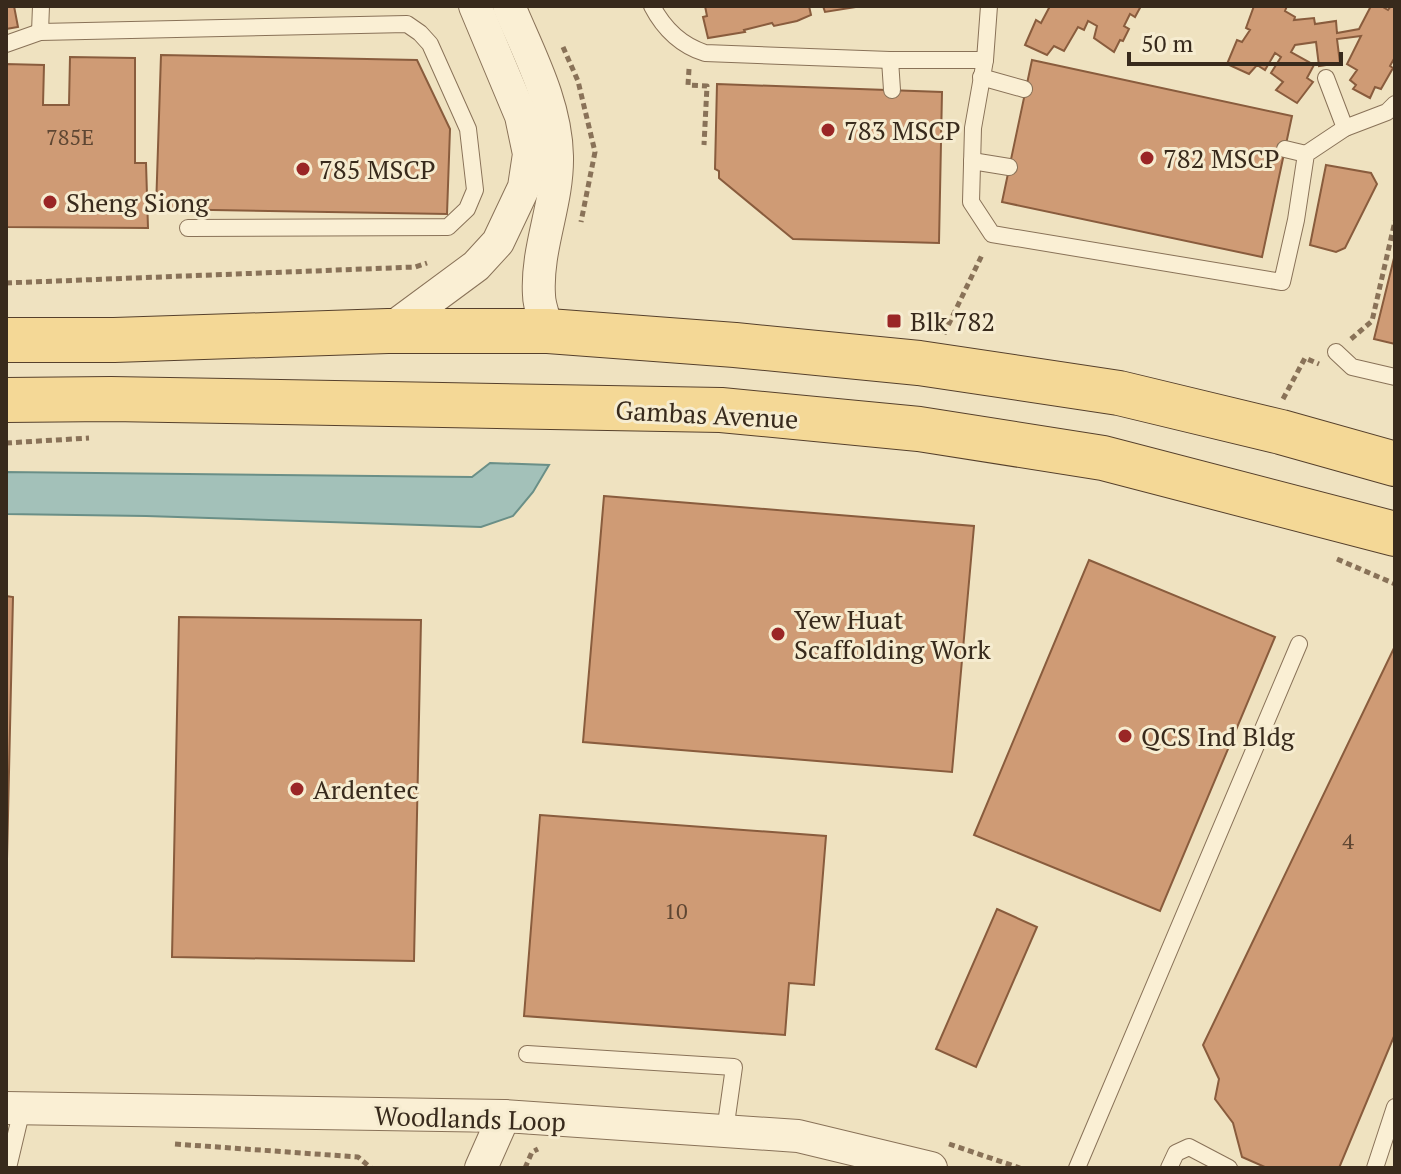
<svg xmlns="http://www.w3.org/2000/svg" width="1401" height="1174" font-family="'PT Serif',serif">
	<rect width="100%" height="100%" fill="#efe2c0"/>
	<!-- water -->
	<polygon fill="#a3c1b9" stroke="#6a8f87" stroke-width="2" points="490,463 549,465 533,492 513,516 481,527 146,516 6,514 6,472 472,477"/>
	<!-- building -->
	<g fill="#cf9b75" stroke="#895c3d" stroke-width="2">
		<polygon points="6,6 14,6 18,27 6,29"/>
		<polygon points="705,6 809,6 811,15 797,21 774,26 772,23 744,30 745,32 708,38 703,17 707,16"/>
		<polygon points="823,6 862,6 825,12"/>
		<polygon points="1050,6 1141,6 1135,17 1130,14 1124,26 1129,29 1123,41 1120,40 1114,52 1094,38 1097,26 1088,21 1084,30 1078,27 1064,51 1054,46 1047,55 1025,45 1036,20 1041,23"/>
		<polygon points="1254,6 1287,6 1285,11 1295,17 1294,20 1314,18 1315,24 1336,21 1337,33 1359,29 1371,6 1381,6 1388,10 1391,6 1395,6 1395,57 1390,66 1393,68 1381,89 1375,87 1370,98 1353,89 1356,85 1350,80 1357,70 1347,64 1361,36 1337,39 1340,63 1319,66 1316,42 1295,45 1291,52 1314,65 1307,78 1313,82 1297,103 1276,90 1283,82 1271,73 1281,57 1275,53 1265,70 1257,65 1249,74 1227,64 1237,40 1242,42 1250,30 1246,28"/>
		<polygon points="161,55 417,60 450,129 447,214 156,209"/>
		<polygon points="70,57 135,58 135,163 146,163 148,228 6,227 6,64 44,65 43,105 69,105"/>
		<polygon points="1032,60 1292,116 1262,257 1002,202"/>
		<polygon points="717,84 942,92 939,243 793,239 719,178 719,171 715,169"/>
		<polygon points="1326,165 1371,173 1377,184 1345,248 1336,252 1310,245"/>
		<polygon points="1395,254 1395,344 1374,339"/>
		<polygon points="604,496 974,526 952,772 583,742"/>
		<polygon points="1089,560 1275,637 1160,911 974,835"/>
		<polygon points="6,596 13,597 6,903"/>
		<polygon points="179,617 421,620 414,961 172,957"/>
		<polygon points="1395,646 1395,1034 1339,1168 1267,1168 1242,1157 1233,1123 1215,1099 1219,1079 1203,1045"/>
		<polygon points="540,815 826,836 814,985 789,983 785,1035 524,1016"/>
		<polygon points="997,909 1037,927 976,1067 936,1049"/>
	</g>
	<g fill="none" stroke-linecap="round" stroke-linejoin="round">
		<!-- service casing -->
		<g stroke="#897258" stroke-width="18">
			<g id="service">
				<path d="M652 6C664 29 680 45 705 53L890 60H985"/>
				<polyline points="989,6 985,60 973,128 971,202 992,234 1282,282 1296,220 1306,154 1345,128 1387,112 1395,104"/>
				<polyline points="40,32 41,6"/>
				<polyline points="6,44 40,32 407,24 420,33 430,44 468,129 475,190 467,209 448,227 188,228"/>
				<polyline points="890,60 892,90"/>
				<polyline points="981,77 1024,89"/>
				<polyline points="1326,78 1345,128"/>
				<polyline points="1285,149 1306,154"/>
				<polyline points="972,161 1009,167"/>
				<polyline points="1336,352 1352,367 1395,377"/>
				<polyline points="527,1054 734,1067 725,1131"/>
				<polyline points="8,1168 22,1109"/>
				<polyline points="1077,1168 1299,644"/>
				<polyline points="1169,1168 1176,1153 1189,1147 1229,1168"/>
				<polyline points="1375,1168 1395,1107"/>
			</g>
		</g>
		<!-- minor casing -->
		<g stroke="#897258" stroke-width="34">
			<g id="minor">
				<path d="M509 6C529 54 556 103 557 156 558 204 536 248 539 295 539 307 545 319 548 331"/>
				<polyline points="388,331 476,266 498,242 524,187 529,154 521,116 475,6"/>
				<polyline points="6,1108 504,1116 798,1136 931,1168"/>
				<polyline points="481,1168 504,1116"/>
			</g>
		</g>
		<!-- primary casing -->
		<g stroke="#56402c" stroke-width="46">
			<g id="primary">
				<polyline points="6,340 114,340 388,331 548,331 735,345 919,363 1119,393 1281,432 1395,464"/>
				<polyline points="6,400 111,399 721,410 919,429 1103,458 1395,534"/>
			</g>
		</g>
		<!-- path -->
		<g stroke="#897258" stroke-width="5" stroke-dasharray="6 4" stroke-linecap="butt">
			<polyline points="563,47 578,81 595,152 581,222"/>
			<polyline points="689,69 688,85 707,86 704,145"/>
			<polyline points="6,283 415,267 427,263"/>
			<polyline points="944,334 983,253"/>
			<polyline points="1351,339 1372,321 1395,221"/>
			<polyline points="1283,399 1305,358 1319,364"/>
			<polyline points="6,443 89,438"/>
			<polyline points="1337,559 1395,584"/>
			<polyline points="175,1144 358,1157 371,1168"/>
			<polyline points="949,1144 1020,1168"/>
			<polyline points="525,1168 532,1152 538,1149"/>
		</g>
		<!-- service -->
		<use href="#service" stroke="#faefd4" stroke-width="16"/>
		<!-- minor -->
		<use href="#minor" stroke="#faefd4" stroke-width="32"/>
		<!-- primary -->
		<use href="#primary" stroke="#f4d896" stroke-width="44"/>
	</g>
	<!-- markers -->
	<g fill="#9a2626" stroke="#f6ecd0" stroke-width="3">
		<circle cx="828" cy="130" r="8"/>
		<circle cx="1147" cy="158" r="8"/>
		<circle cx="303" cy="169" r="8"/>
		<circle cx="50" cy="202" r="8"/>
		<rect x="886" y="313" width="16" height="16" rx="4"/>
		<circle cx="778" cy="634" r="8"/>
		<circle cx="1125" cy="736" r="8"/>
		<circle cx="297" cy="789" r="8"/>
	</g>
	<g text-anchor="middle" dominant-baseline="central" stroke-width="6" stroke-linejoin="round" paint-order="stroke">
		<!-- number labels -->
		<g font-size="22" fill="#5e4632">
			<text x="70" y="136">785E</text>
			<text x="1348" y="840">4</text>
			<text x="676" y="910">10</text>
		</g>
		<!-- poi labels -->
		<g font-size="26" fill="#382a1c" stroke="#f6ecd0" text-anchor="start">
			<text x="844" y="130">783 MSCP</text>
			<text x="1163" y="158">782 MSCP</text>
			<text x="319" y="169">785 MSCP</text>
			<text x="66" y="202">Sheng Siong</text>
			<text x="910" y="321">Blk 782</text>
			<text x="794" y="619">Yew Huat<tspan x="794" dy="30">Scaffolding Work</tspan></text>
			<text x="1141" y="736">QCS Ind Bldg</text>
			<text x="313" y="789">Ardentec</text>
		</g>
		<!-- street labels -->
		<g font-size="26" fill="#382a1c" stroke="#f6ecd0">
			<text transform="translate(707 414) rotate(3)">Gambas Avenue</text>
			<text transform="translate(470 1118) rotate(2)">Woodlands Loop</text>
		</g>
	</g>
	<!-- border -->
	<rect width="1401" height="1174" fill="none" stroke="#382a1c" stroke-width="16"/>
	<!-- scale -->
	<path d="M1129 52v12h212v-12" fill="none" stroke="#382a1c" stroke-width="4"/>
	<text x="1141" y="52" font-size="24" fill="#382a1c" stroke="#f6ecd0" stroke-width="6" paint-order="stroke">50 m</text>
</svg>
